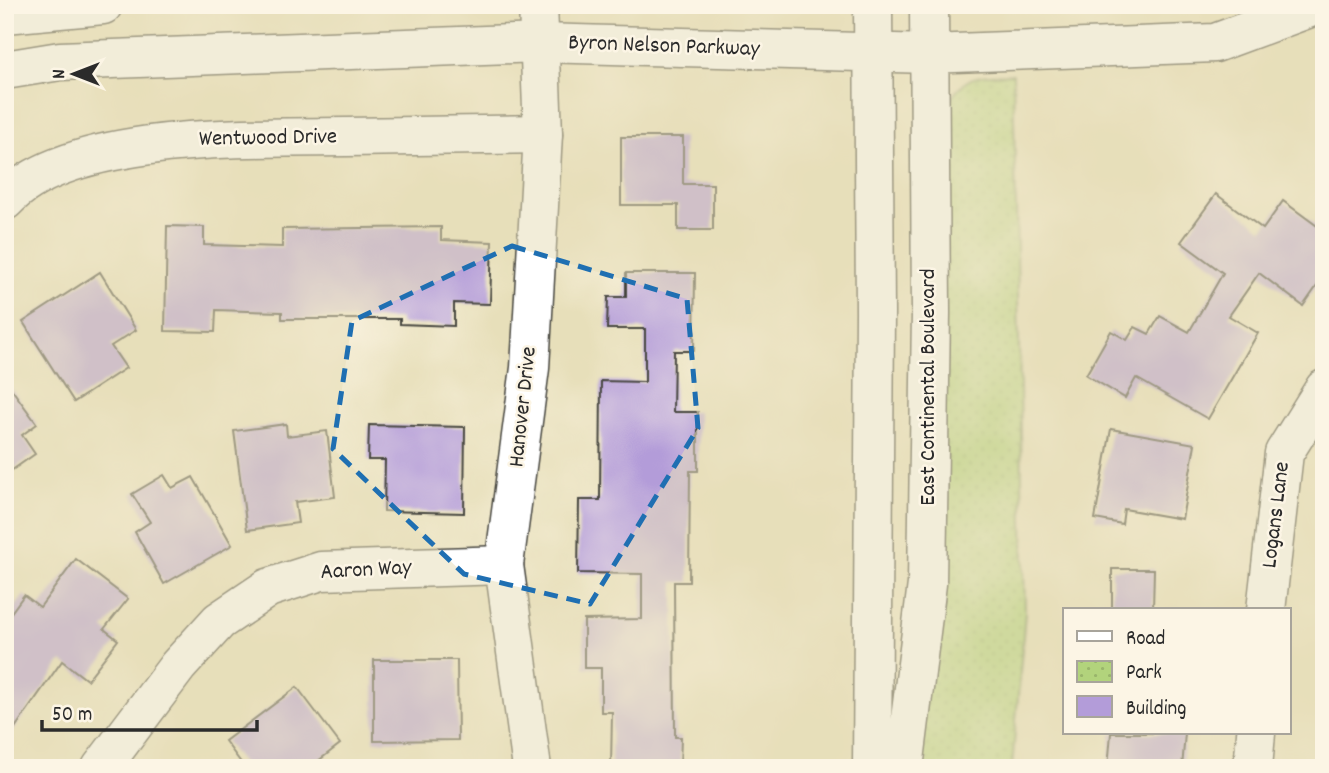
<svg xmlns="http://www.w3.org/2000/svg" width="1329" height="773" font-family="Dekko,sans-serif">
	<defs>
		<pattern id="park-dots" width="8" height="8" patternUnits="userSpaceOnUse" patternTransform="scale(1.75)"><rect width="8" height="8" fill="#b2d37c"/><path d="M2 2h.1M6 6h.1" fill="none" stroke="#99b56b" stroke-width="1.8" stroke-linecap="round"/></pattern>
	</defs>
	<rect width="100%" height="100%" fill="#fcf5e5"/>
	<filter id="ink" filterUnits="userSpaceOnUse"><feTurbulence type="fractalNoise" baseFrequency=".0143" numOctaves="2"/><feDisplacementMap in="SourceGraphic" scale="14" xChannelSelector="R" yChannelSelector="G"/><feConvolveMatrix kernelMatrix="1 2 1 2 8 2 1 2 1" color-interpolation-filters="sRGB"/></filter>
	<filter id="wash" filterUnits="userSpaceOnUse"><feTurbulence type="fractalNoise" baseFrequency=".00686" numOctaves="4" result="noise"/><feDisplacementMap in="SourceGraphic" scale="28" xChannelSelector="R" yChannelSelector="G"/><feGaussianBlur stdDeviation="1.57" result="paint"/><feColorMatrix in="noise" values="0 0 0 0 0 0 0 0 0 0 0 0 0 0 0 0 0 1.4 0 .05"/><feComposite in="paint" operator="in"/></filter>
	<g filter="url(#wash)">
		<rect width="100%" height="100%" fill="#e7dfba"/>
		<!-- park -->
		<path fill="url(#park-dots)" stroke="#6e7f54" stroke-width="2" d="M1013 74 1025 612 1012 768H919L946 107C965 73 977 75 1013 74Z"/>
		<g id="blocks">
			<!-- building -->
			<g fill="#b39cd9">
				<polygon points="621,137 683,137 683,184 713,184 713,230 678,230 678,205 621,205"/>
				<polygon points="1216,194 1263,229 1283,201 1324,231 1324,276 1303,306 1259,273 1229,316 1258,333 1208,419 1136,378 1125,398 1086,375 1111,331 1127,340 1135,327 1149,334 1160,316 1189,332 1223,273 1181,242"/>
				<polygon points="167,226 204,227 204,245 282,247 282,229 441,227 441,240 492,242 490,304 454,303 454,326 400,324 400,319 282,319 282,312 216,310 215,332 165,331"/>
				<polygon points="100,272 136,330 111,346 126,368 74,402 23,322"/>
				<polygon points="626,273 695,273 694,351 674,351 673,412 698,412 698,471 690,471 689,582 674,582 675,737 681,737 680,768 611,768 612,712 601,712 601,668 584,668 584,620 642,619 642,574 578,573 579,500 600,500 601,381 645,382 645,329 607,329 608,297 626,297"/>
				<polygon points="5,380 37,424 22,435 35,454 5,475"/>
				<polygon points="286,424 287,436 327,431 335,497 295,502 298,523 247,530 234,431"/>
				<polygon points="369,425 465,427 464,513 384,511 385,460 368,460"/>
				<polygon points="1111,429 1195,444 1182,519 1124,509 1122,524 1095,519"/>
				<polygon points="164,475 172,488 193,477 232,545 164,584 135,532 150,522 132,494"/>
				<polygon points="76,559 128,599 104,629 118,640 87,680 62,661 5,742 5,621 24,595 40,607"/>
				<polygon points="1112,569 1154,569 1153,610 1112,610"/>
				<polygon points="374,660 457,660 458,740 374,741"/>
				<polygon points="297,687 340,744 309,768 245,768 225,741"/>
				<polygon points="1111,733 1185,733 1182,768 1108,768"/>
			</g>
		</g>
	</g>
	<g filter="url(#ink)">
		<use href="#blocks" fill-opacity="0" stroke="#474640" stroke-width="2"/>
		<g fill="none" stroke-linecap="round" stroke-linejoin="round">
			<!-- minor casing -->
			<g stroke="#474640" stroke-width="41">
				<g id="minor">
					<polyline points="5,14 103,5"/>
					<polyline points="5,70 60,61 540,43 929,54 1215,43 1318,5"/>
					<path d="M5 201C69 131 257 138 347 137 413 136 478 135 543 134"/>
					<polyline points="1266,610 1284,453 1324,389"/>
					<polyline points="101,768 178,666 219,621 268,588 321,571 504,565"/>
					<polyline points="532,768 504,565 530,368 543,134 538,5"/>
					<polyline points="1253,768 1256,733"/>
				</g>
			</g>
			<!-- major casing -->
			<g stroke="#474640" stroke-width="41">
				<g id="major">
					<polyline points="872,768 875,312 873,5"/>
					<polyline points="904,768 927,584 931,313 929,5"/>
				</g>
			</g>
			<!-- minor -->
			<use href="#minor" stroke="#fff" stroke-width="38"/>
			<!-- major -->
			<use href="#major" stroke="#fff" stroke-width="38"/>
		</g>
	</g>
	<!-- marked area -->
	<path d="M0 0H1329V773H0ZM512 246 687 299 698 428 590 604 464 574 333 449 352 321Z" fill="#e7dfba" fill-opacity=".55" fill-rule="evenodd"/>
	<path fill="none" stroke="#1f6fb2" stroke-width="5" stroke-dasharray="14 9" stroke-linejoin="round" d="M512 246 687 299 698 428 590 604 464 574 333 449 352 321Z"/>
	<g text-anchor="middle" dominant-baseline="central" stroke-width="5" stroke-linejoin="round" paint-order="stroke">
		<!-- street labels -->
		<g font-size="23" fill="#2b2b2b" stroke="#fcf5e5">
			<text transform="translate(664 47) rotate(2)">Byron Nelson Parkway</text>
			<text transform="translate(268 139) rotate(-1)">Wentwood Drive</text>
			<text transform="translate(929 387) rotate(-90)">East Continental Boulevard</text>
			<text transform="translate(524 407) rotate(-84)">Hanover Drive</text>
			<text transform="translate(1277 515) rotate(-83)">Logans Lane</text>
			<text transform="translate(366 571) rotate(-3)">Aaron Way</text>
		</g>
	</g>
	<!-- margin -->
	<rect width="1329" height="773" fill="none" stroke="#fcf5e5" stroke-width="28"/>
	<!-- legend -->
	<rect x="1063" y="608" width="228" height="126" fill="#fcf5e5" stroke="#a8a49b" stroke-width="2"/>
	<rect x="1077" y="631" width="35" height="10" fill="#ffffff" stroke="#a8a49b" stroke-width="2"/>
	<text x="1126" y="644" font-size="21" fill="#2b2b2b">Road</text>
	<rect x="1077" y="661" width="35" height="21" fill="url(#park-dots)" stroke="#a8a49b" stroke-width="2"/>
	<text x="1126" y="678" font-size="21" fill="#2b2b2b">Park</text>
	<rect x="1077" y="696" width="35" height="21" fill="#b39cd9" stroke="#a8a49b" stroke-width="2"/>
	<text x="1126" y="714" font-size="21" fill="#2b2b2b">Building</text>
	<!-- north arrow -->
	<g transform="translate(74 74) rotate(270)" stroke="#fcf5e5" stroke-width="5" paint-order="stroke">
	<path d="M0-5L12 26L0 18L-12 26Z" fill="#2b2b2b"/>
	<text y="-10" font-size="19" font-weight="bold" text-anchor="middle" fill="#2b2b2b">N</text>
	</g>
	<!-- scale -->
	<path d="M42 720v10h215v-10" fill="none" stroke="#2b2b2b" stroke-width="3.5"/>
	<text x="52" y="720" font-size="21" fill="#2b2b2b" stroke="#fcf5e5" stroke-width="5" paint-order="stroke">50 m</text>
</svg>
